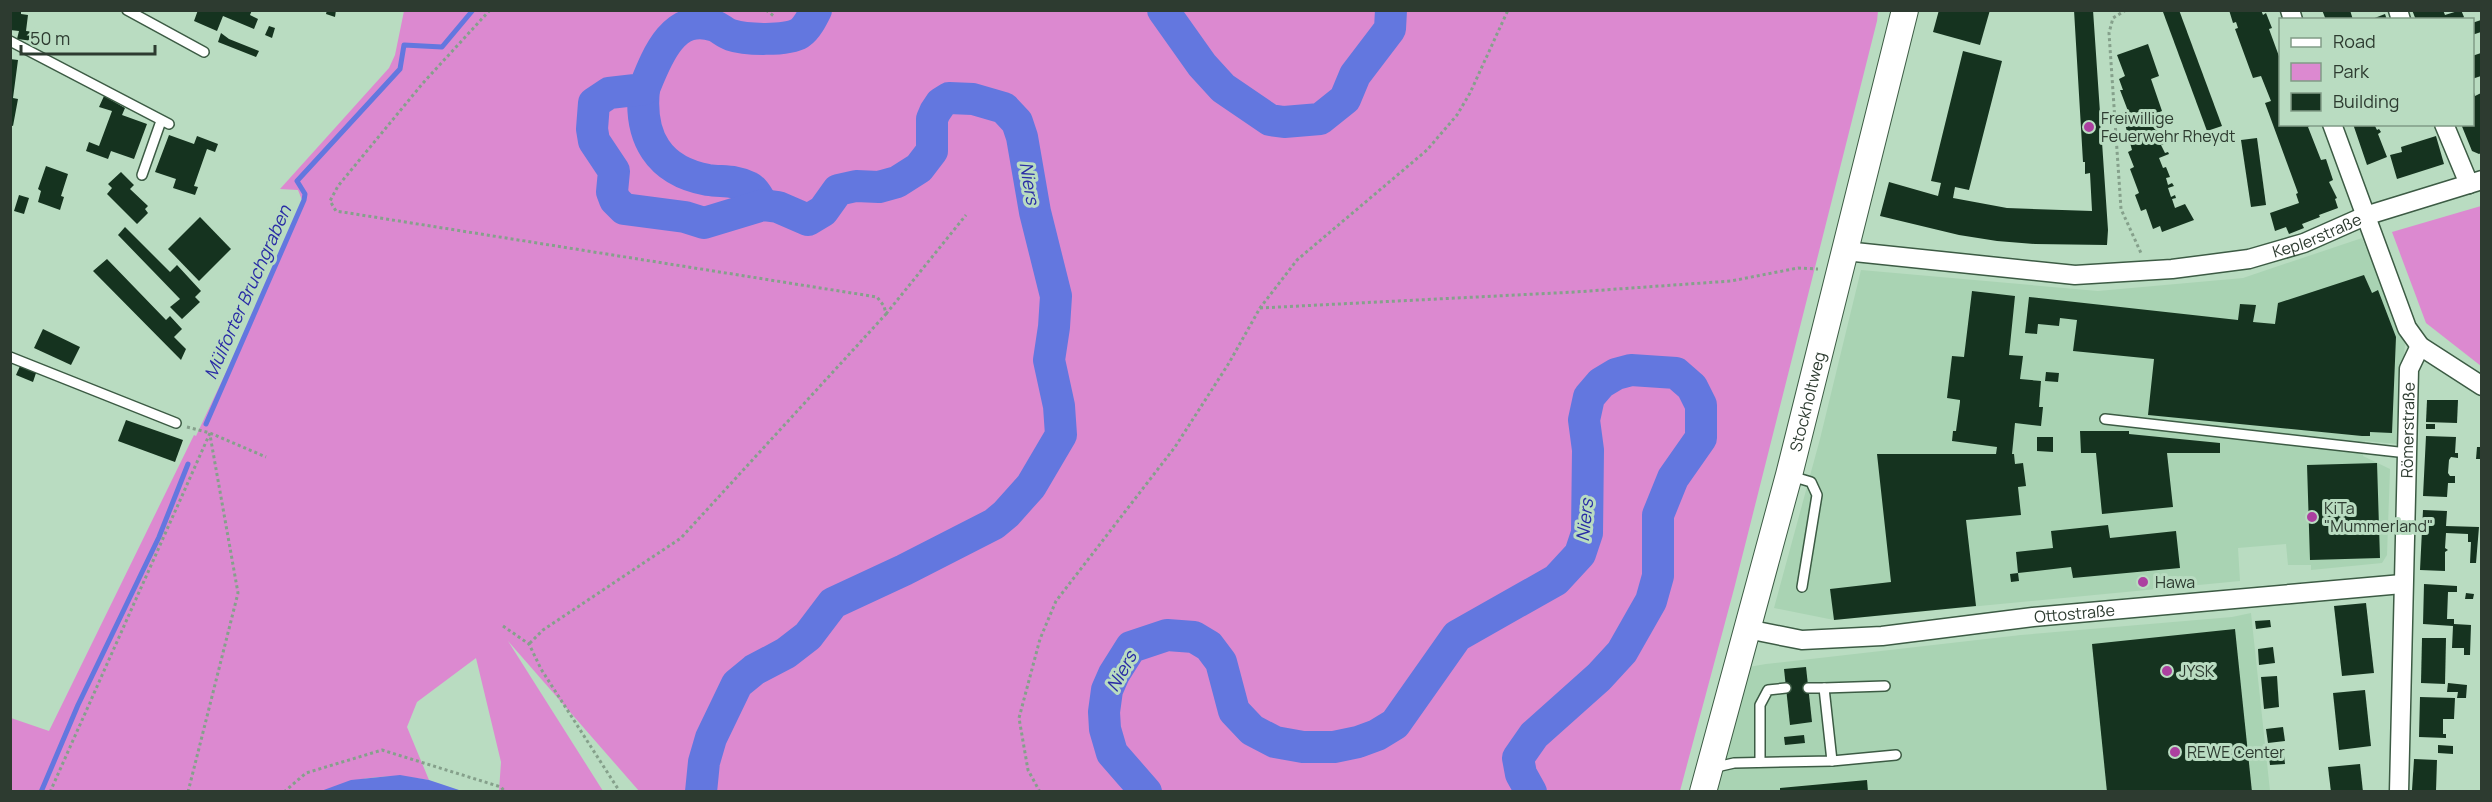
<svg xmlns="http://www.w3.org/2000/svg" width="2492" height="802" font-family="Manrope,sans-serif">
	<rect width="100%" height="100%" fill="#b9dcc1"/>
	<!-- built -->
	<g fill="#a9d3b3">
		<polygon points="2362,238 2405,344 2397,444 2365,441 2363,456 2390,469 2387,555 2382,563 2311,570 2311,565 2288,565 2286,544 2238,548 2240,581 1834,620 1774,608 1820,439 1861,270 2098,291 2243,278"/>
		<polygon points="2251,613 2270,791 1712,792 1743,668 1766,664 2021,635 2232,617"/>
	</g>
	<!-- green -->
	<g fill="#dc89d0">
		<path d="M404 11H1878L1877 21 1734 589 1680 791H639L508 641 603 791H499L501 762 476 658 417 702 407 727 429 780C388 773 360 776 321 792H11V718L49 731 194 435 196 436 253 315 302 200 298 190 280 189 389 68 395 55Z"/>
		<polygon points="2481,206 2482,206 2481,366 2426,323 2392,232"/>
	</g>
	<!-- water -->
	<polygon fill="#6377df" points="400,775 429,780 462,791 321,791 351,780"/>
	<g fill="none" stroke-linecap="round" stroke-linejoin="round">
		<!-- stream -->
		<g stroke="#6377df" stroke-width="5">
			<polyline points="206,424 304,200 305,194 297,181 400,69 404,45 442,47 473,10"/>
			<polyline points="41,792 78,705 159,537 188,464"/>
		</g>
		<!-- river -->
		<g stroke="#6377df" stroke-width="32">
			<polyline points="1163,10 1202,65 1223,88 1270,120 1284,122 1320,119 1345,99 1355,75 1390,29 1391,10"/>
			<path d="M644 89C639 137 658 171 708 180 722 182 736 180 749 187 755 190 759 199 763 205"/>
			<path d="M701 792 704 762 711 738 737 684 754 670 786 653 808 636 833 603 904 570 994 524 1006 514 1031 486 1061 435 1059 406 1049 360 1054 327 1056 296 1035 212 1022 137 1017 122 1004 108 973 99 949 98 941 103 935 112 932 119V151L919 168 897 182 879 187 856 186 838 190 823 211 808 220 778 207 763 205 704 223 685 217 624 209 615 200 612 192 614 171 594 141 592 129 594 103 609 93 644 89C656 59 673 11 715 26 720 28 725 33 731 35 745 40 787 41 800 33 807 28 812 18 816 10"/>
			<polyline points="1146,792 1112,753 1105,729 1104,712 1107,690 1114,674 1131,647 1167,635 1194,637 1209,646 1221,662 1234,711 1252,730 1275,742 1303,747 1334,747 1358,742 1377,735 1395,724 1457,636 1556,580 1580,554 1587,533 1588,450 1584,420 1589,397 1601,383 1616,374 1631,370 1676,373 1692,387 1701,405 1701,438 1673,478 1658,515 1658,576 1651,601 1622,652 1599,677 1534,735 1518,758 1521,774 1531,792"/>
		</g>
	</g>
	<!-- building -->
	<g fill="#15331f">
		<polygon points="10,10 21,10 21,14 28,15 26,31 35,32 33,41 17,39 19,31 10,30"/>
		<polygon points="198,10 252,10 250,15 258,19 254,29 223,16 217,31 194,21"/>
		<polygon points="327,10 336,10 335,17 326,14"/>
		<polygon points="1939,10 1990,10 1980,45 1933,32"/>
		<polygon points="2074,10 2093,10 2108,230 2107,245 2035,244 1997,241 1959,235 1880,216 1889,182 1938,196 1941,183 1931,181 1963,51 2002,61 1969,190 1955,187 1953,198 2007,208 2092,211 2090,173 2085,174 2085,162 2083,162"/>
		<polygon points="2166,10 2179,10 2222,126 2207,131 2163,12"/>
		<polygon points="2229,10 2261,10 2263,15 2266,13 2272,28 2269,29 2280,59 2280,124 2313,124 2308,127 2321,160 2326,159 2333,180 2329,182 2337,198 2335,199 2338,208 2319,215 2320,217 2302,224 2304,228 2289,234 2286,227 2275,231 2270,213 2299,203 2296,194 2298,193 2265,103 2271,101 2261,76 2253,78 2235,29 2238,28 2236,22 2233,23"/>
		<polygon points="2322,10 2350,10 2353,20 2326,20"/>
		<polygon points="2412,10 2443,10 2445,15 2461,10 2464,17 2462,20 2416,20"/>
		<polygon points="2385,14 2387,20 2372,20 2372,19"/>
		<polygon points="2481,20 2481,32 2472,35 2472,23"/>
		<polygon points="269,26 275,28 272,38 265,35"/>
		<polygon points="221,33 229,39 259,51 256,57 218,42"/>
		<polygon points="2148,44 2159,76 2151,79 2162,111 2152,115 2156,125 2160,123 2164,134 2160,136 2162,141 2166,139 2167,143 2161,145 2165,153 2168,152 2169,154 2159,158 2163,168 2166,167 2170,177 2166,178 2168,185 2172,183 2174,186 2168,188 2171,197 2175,195 2176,198 2172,199 2175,208 2185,204 2194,220 2162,232 2160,226 2153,229 2146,209 2141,211 2135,195 2139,193 2130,169 2134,167 2128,152 2132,150 2122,113 2128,111 2120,90 2123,90 2119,79 2125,76 2117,55"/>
		<polygon points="2481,53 2481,76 2472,79 2472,56"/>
		<polygon points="10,59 18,60 13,98 18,99 13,126 10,125"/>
		<polygon points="2473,89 2475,96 2481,93 2481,153 2479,154 2472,151 2461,124 2472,124"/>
		<polygon points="104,96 125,108 122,115 147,124 134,159 111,151 108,159 86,151 89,142 99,146 112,111 99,107"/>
		<polygon points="2353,124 2374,124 2377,130 2379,129 2381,132 2378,134 2387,157 2367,165"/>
		<polygon points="169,135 194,144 197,136 218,144 215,152 207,149 194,186 198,187 195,195 173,188 176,179 155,172"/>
		<polygon points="2436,136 2444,164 2397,179 2390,155 2402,152 2401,147"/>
		<polygon points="2257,138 2266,205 2251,207 2241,140"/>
		<polygon points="46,166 68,174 61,196 64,197 60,210 38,202 41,191 38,189"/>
		<polygon points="121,172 134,185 130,189 148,206 145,209 148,213 137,224 107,194 112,188 108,184"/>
		<polygon points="19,195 29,198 24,214 14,211"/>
		<polygon points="200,217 231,249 199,281 168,249"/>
		<polygon points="125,227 170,272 177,265 201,291 195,297 200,302 182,319 170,307 180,299 118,235"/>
		<polygon points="107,259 166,320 170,316 182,329 174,337 186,349 181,360 93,271"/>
		<polygon points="2364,275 2372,293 2378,290 2396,337 2392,433 2370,432 2370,436 2362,436 2148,415 2154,359 2073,351 2077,320 2060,318 2059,326 2038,324 2037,334 2025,333 2029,297 2238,320 2240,304 2256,305 2253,322 2275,324 2278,303"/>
		<polygon points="1972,291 2015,296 2009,355 2023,356 2020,379 2041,381 2039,407 2043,407 2041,426 2015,423 2012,454 2014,454 2015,464 2023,463 2026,486 2018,487 2021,515 1966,520 1976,606 1834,620 1830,589 1891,582 1877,454 1996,454 1997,447 1952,441 1953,431 1956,431 1960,402 1960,400 1947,398 1952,356 1964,357"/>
		<polygon points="43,329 80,347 71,365 34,348"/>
		<polygon points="20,366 36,373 33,382 16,375"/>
		<polygon points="2046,372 2059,373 2058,382 2045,381"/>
		<polygon points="2427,400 2458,400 2457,423 2426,422"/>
		<polygon points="126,420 183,440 175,462 118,441"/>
		<rect x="2426" y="424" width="9" height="5"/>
		<polygon points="2080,431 2129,431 2129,434 2220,443 2220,453 2167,453 2173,507 2102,514 2096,453 2081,453"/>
		<polygon points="2426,436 2456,437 2455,453 2458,453 2458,458 2451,457 2449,460 2448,473 2450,476 2455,476 2455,483 2448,483 2447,497 2423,496"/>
		<polygon points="2037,437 2053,437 2053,452 2037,451"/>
		<polygon points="2477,447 2481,447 2481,459 2476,459"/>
		<polygon points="2377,463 2380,558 2310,560 2307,465"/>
		<polygon points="2423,510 2447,511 2446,526 2479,527 2476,563 2470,563 2471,542 2468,542 2468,534 2446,533 2445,548 2448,550 2445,552 2445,571 2420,570"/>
		<polygon points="2108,525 2110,538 2176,531 2180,568 2073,578 2071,567 2018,573 2016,552 2053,548 2051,531"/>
		<polygon points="2018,573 2019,581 2011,582 2010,574"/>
		<polygon points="2424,584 2457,586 2457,592 2448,592 2447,619 2454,619 2454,624 2471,625 2470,655 2464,655 2464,648 2452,648 2453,626 2423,624"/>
		<polygon points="2466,593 2474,594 2473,599 2465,599"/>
		<polygon points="2366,603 2374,673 2342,676 2334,606"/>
		<polygon points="2270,620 2271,627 2256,629 2255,621"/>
		<polygon points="2235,629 2252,792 2107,792 2092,644"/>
		<polygon points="2422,638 2446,638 2445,684 2421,683"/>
		<polygon points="2273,647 2275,663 2259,665 2258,649"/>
		<polygon points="1806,667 1812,722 1790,725 1784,669"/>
		<polygon points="2277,676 2279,707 2264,709 2261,677"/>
		<polygon points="2448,683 2467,685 2466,698 2457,698 2458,692 2447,692"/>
		<polygon points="2365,690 2371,746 2339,750 2333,693"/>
		<polygon points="2420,697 2455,698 2454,719 2443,719 2443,734 2446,734 2446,738 2419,737"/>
		<polygon points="2283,727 2285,741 2268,743 2266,729"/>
		<polygon points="1804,735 1805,743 1785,745 1784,737"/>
		<polygon points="2438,745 2453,746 2453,754 2438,753"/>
		<polygon points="2284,756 2285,764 2270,765 2269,757"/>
		<polygon points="2414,759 2437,760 2436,791 2412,790"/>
		<polygon points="2360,764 2363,792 2331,792 2328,767"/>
		<polygon points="1867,780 1868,792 1780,792 1780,788"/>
	</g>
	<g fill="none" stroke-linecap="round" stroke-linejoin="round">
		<!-- lane casing -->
		<g stroke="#3c5b44" stroke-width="12">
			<g id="lane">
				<polyline points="127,10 204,52"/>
				<polyline points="10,41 169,124"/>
				<polyline points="142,175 161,121"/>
				<polyline points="10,357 176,423"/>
				<polyline points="2105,419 2407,453"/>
				<polyline points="1791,476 1811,482 1817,495 1802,587"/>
				<polyline points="1808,688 1824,688 1832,761"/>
				<polyline points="1824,688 1885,686"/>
				<polyline points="1760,762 1760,705 1768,690 1786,688"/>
				<polyline points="1712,768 1734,763 1832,761 1896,755"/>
			</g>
		</g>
		<!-- street casing -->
		<g stroke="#3c5b44" stroke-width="21">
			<g id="street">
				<polyline points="2290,10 2293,20"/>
				<polyline points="2398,10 2401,20"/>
				<polyline points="2332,124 2407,328 2420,346 2482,386"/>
				<polyline points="2444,124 2469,184"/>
				<path id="s1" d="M1845 251 2075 275 2172 269 2249 259 2304 243 2365 216 2482 180"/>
				<path id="s2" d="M1747 629 1802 640 1882 636 2033 617 2402 584"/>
				<path id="s3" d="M2399 792 2409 369 2420 346"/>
			</g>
		</g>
		<!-- secondary casing -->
		<g stroke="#3c5b44" stroke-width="28">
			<g id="secondary">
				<path id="s4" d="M1703 792 1789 475 1905 10"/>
			</g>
		</g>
		<!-- path -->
		<g stroke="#85a08b" stroke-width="3" stroke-dasharray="3 3" stroke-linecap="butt">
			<polyline points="490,10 423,83 338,186 330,201 336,211 877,297 884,306 886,314 681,538 543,630 529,644"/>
			<polyline points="766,10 775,17"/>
			<polyline points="2126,10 2113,18 2109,33 2121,209 2141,253"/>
			<polyline points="1260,308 1575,292 1731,281 1798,268 1818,269"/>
			<polyline points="886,314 966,215"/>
			<polyline points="187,427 210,433 266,457"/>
			<polyline points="503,626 529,644 541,669 620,792"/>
			<polyline points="50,792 210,433"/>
			<polyline points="188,792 238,593 210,435"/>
			<polyline points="284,792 306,773 382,750 501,787 505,792"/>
			<polyline points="1040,792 1028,770 1019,718 1040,639 1056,601 1175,447 1229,363 1260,308 1297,260 1427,150 1457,115 1470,93 1508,10"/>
		</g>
		<!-- lane -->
		<use href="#lane" stroke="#fff" stroke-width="9"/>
		<!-- street -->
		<use href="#street" stroke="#fff" stroke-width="18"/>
		<!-- secondary -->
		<use href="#secondary" stroke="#fff" stroke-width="26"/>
	</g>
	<!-- markers -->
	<g fill="#ac40a0" stroke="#b9dcc1" stroke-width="2">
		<circle cx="2089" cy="127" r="6"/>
		<circle cx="2312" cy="517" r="6"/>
		<circle cx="2143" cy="582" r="6"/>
		<circle cx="2167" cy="671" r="6"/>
		<circle cx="2175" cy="752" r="6"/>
	</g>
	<g text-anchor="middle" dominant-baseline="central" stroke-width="6" stroke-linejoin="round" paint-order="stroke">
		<!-- poi labels -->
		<g font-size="16" fill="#2d3b30" stroke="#b9dcc1" text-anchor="start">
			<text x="2101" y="118">Freiwillige<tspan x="2101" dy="18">Feuerwehr Rheydt</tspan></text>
			<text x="2324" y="508">KiTa<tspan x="2324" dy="18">"Mummerland"</tspan></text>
			<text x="2155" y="582">Hawa</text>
			<text x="2179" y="671">JYSK</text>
			<text x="2187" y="752">REWE Center</text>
		</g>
		<!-- street labels -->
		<g font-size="16" fill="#2d3b30" stroke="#b9dcc1">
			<text stroke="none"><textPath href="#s1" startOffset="478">Keplerstraße</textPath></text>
			<text stroke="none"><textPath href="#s4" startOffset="404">Stockholtweg</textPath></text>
			<text stroke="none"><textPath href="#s3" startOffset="362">Römerstraße</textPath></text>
			<text stroke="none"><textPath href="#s2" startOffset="330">Ottostraße</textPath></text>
		</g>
		<!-- water labels -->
		<g font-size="18" font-style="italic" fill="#292ca5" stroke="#b9dcc1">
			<text transform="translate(1030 183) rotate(80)">Niers</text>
			<text transform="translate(247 292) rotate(-66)">Mülforter Bruchgraben</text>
			<text transform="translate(1584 520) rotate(-84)">Niers</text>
			<text transform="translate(1121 671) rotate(-61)">Niers</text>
		</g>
	</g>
	<!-- border -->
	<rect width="2492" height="802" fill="none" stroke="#2d3b30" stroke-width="24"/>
	<!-- legend -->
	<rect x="2279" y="18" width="195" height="108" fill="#b9dcc1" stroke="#819c87" stroke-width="1.5"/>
	<rect x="2291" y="38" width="30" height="9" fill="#ffffff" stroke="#819c87" stroke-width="1.5"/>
	<text x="2333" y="48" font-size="18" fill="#2d3b30">Road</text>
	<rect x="2291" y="63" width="30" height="18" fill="#dc89d0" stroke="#819c87" stroke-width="1.5"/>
	<text x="2333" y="78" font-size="18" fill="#2d3b30">Park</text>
	<rect x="2291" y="93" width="30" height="18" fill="#15331f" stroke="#819c87" stroke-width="1.5"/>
	<text x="2333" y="108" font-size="18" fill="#2d3b30">Building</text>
	<!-- scale -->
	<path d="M21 45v9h134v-9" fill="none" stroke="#2d3b30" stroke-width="3"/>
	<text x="30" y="45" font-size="18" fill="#2d3b30" stroke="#b9dcc1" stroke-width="4.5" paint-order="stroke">50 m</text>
</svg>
